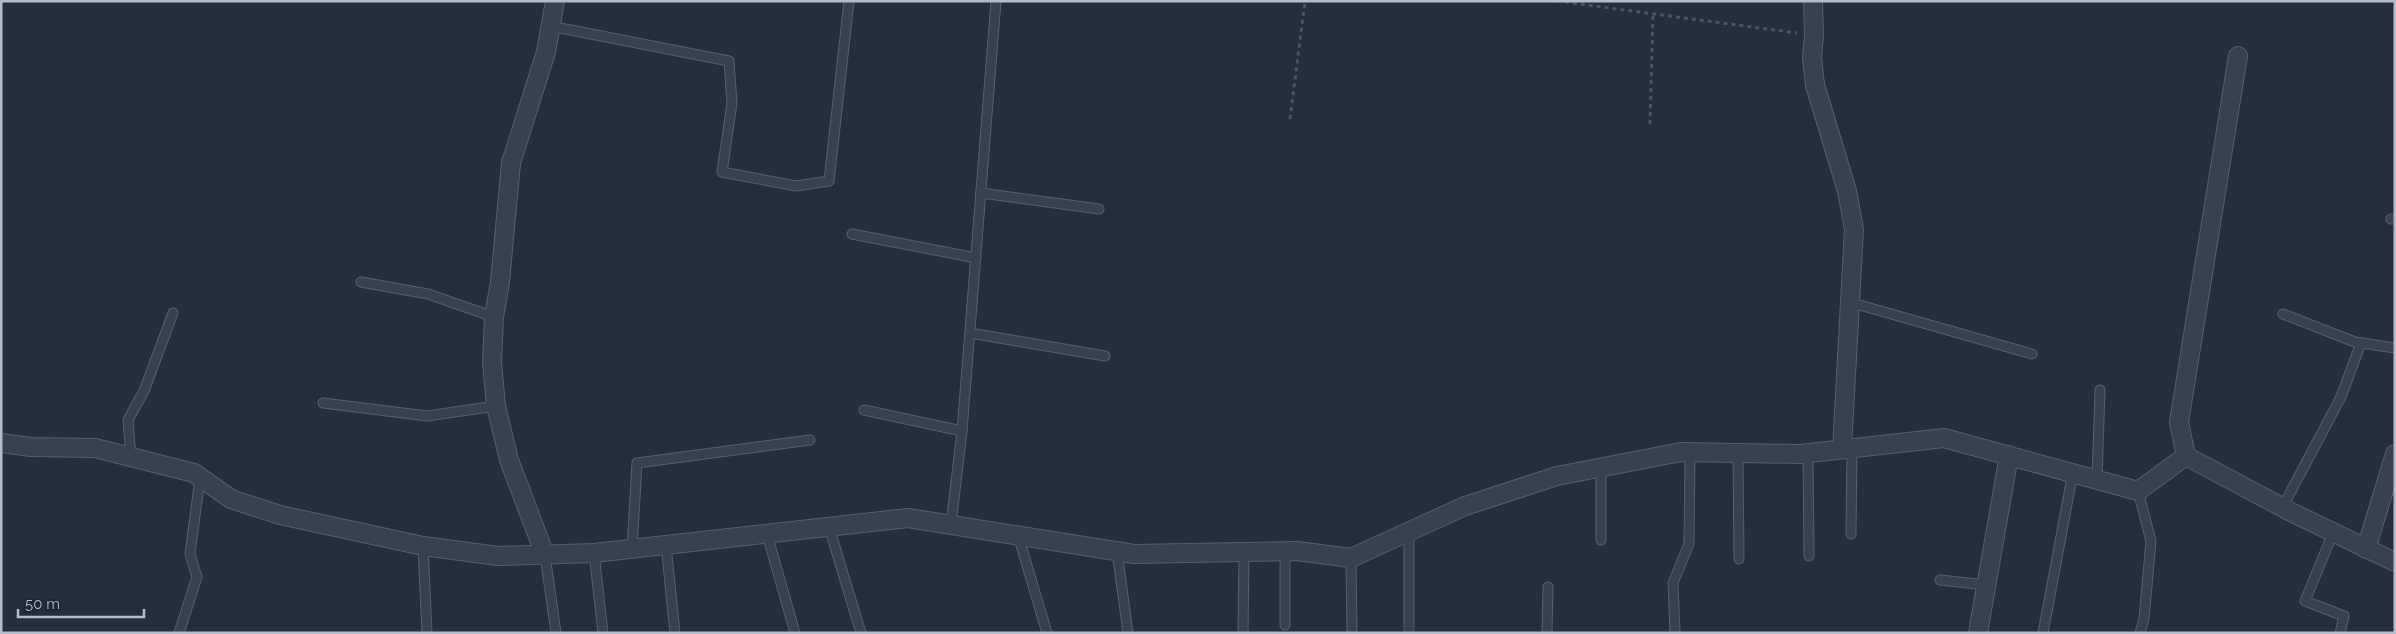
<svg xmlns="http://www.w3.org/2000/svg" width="2396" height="634" font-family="Raleway,sans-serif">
	<rect width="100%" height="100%" fill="#242f3e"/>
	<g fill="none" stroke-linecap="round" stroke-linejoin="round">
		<!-- lane casing -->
		<g stroke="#565f6c" stroke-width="11">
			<g id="lane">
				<polyline points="550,26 729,61 732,103 722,172 796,186 829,181 849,1"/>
				<polyline points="981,193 1099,209"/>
				<polyline points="2391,219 2395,219"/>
				<polyline points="852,234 976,258"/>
				<polyline points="361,282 428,294 494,317"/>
				<polyline points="1849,302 2032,354"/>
				<polyline points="2283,314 2355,342 2395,348"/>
				<polyline points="970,333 1105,356"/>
				<polyline points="323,403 427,416 496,406"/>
				<polyline points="864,410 962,431"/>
				<polyline points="1738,453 1739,559"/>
				<polyline points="1808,453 1809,556"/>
				<polyline points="131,458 128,420 144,391 173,313"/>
				<polyline points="2097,479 2100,390"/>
				<polyline points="2138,491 2151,541 2144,619 2140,633"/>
				<polyline points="2282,508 2341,397 2361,343"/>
				<polyline points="951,525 962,431 996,1"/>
				<polyline points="829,527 861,633"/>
				<polyline points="1409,531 1409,633"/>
				<polyline points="2333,533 2305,601 2344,616 2340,633"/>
				<polyline points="767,534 795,633"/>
				<polyline points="1851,534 1852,447"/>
				<polyline points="1018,535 1047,633"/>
				<polyline points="1601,540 1601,467"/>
				<polyline points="666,545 675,633"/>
				<polyline points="423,546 427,633"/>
				<polyline points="632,549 637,463 810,440"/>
				<polyline points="1117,551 1128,633"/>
				<polyline points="1285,551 1285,625"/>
				<polyline points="594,553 603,633"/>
				<polyline points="545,555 556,633"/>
				<polyline points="1351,558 1352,633"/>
				<polyline points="1940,580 1987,585"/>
				<polyline points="179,633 197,577 190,554 200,478"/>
				<polyline points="1243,633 1244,552"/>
				<polyline points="1547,633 1548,587"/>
				<polyline points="1675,633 1673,583 1689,544 1690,452"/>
				<polyline points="2043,633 2073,472"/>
			</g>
		</g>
		<!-- street casing -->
		<g stroke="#565f6c" stroke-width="20">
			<g id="street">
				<polyline points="1813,1 1814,35 1812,58 1815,85 1847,191 1854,229 1842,449"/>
				<polyline points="1,443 31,447 95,448 194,473 231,499 280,515 423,546 498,556 594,553 908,518 1134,554 1297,551 1351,558 1465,506 1557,476 1681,452 1801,454 1944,438 2138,491 2186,456 2179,422 2238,56"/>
				<polyline points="2186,456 2293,513 2395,562"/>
				<polyline points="2366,549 2395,454"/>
				<polyline points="545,555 509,460 496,406 492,362 494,317 500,282 511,163 546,52 555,1"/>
				<polyline points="1978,633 2009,455"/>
			</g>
		</g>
		<!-- path -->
		<g stroke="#44595c" stroke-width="3" stroke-dasharray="4 4" stroke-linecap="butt">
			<polyline points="1557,1 1797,33"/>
			<polyline points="1290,119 1305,1"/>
			<polyline points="1650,124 1653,14"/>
		</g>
		<!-- lane -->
		<use href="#lane" stroke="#38414e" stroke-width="9"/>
		<!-- street -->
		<use href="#street" stroke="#38414e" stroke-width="18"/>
	</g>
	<!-- border -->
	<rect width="2396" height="634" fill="none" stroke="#b4bcc9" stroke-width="5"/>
	<!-- scale -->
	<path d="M18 609v8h126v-8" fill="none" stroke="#b4bcc9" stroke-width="2.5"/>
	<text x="25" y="609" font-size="15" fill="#b4bcc9" stroke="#1d2633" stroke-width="4" paint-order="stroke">50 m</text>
</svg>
